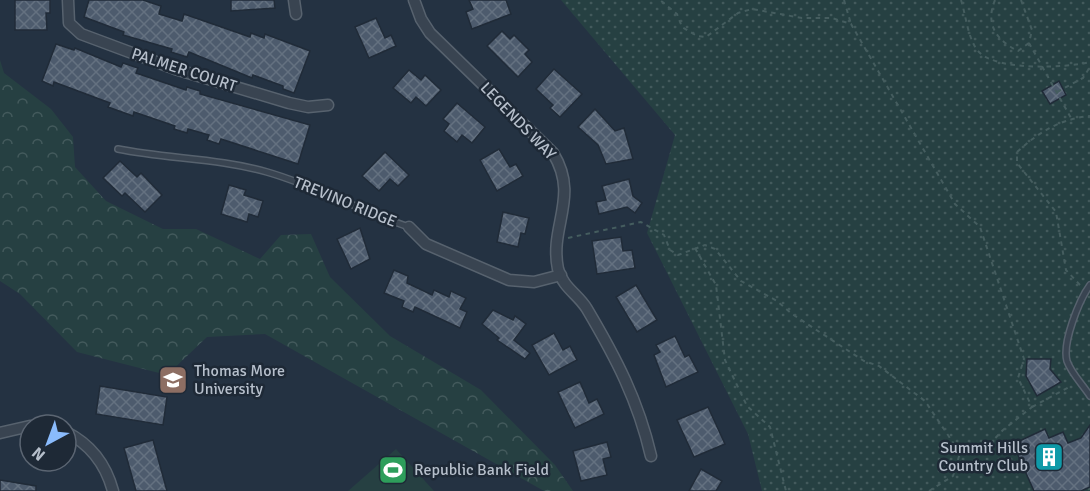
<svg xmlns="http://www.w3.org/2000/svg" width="1090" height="491" font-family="Signika,sans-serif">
	<defs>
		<pattern id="grass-dots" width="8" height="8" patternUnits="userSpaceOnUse" patternTransform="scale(1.5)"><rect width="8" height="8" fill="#264042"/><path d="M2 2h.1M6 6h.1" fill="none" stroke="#435a5c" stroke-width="1.8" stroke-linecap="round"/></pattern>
		<pattern id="forest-crowns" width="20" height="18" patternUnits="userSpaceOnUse" patternTransform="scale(1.5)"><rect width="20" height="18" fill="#264042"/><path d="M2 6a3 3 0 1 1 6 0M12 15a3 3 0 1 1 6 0" fill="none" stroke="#435a5c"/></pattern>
		<pattern id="building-cross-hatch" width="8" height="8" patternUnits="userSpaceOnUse" patternTransform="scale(1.5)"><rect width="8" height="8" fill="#4d5b6d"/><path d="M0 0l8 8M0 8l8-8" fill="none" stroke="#647180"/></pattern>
	</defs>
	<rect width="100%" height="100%" fill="#243242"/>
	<!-- grass -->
	<polygon fill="url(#grass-dots)" points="561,0 1090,0 1090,491 762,491 748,434 647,233 675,135"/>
	<!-- forest -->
	<polygon fill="url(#forest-crowns)" points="0,60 4,73 51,109 73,137 75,167 106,201 163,229 196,229 260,259 281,235 311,234 330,277 390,336 481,390 555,465 573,491 544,491 265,334 207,337 167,375 77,352 20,294 0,281"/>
	<!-- park -->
	<polygon fill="#264042" points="396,449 434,491 348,491"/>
	<!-- building -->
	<g fill="url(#building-cross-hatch)" stroke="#202b38" stroke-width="1.5">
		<polygon points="15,0 50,0 50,13 46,13 47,30 15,30"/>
		<polygon points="89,0 143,0 161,6 159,14 182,21 184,14 250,37 251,33 264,38 265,34 310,51 294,93 283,89 283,86 253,75 252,78 189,52 187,57 171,52 172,49 123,35 124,32 84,17"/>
		<polygon points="231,0 274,0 275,8 231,11"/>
		<polygon points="469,0 506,0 511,14 472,29 466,12 473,9"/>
		<polygon points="376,18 385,38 391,35 396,46 369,58 355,27"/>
		<polygon points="502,31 510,39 514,35 529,50 525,54 532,62 518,77 487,46"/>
		<polygon points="56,44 74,50 75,48 121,67 123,63 138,68 136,73 186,90 187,87 200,91 200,94 310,125 298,164 221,139 219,144 207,140 209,135 188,129 187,133 174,129 175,126 134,112 133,116 108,107 110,103 54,82 53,86 42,81"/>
		<polygon points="554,69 582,94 560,117 550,108 553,105 536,89"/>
		<polygon points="409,70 421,80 425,75 441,90 426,106 416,97 411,103 393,88"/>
		<polygon points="1059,81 1066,95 1050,104 1042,91"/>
		<polygon points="457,103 485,127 472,143 462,135 457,142 444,131 449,124 443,119"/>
		<polygon points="595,109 615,131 624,128 633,159 606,164 598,145 578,127"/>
		<polygon points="499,149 510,167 516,164 523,176 497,191 480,160"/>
		<polygon points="385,152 409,175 398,186 390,179 379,191 362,176"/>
		<polygon points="120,161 137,177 141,173 162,195 145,212 125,193 122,196 103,178"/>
		<polygon points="629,179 633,196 642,203 635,213 627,207 599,214 596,202 606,200 602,186"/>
		<polygon points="229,185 246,190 244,195 263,201 258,217 249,214 247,222 221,214"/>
		<polygon points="503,212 529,218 525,234 521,233 518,247 497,242"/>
		<polygon points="360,228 370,259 351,269 337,239"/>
		<polygon points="621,237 623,251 632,250 635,268 597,274 592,241"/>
		<polygon points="394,270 408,276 407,283 432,295 434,290 449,297 451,291 466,298 460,309 467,312 460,328 415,307 413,312 402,307 404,301 384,293"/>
		<polygon points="636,285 657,320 637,332 616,297"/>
		<polygon points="493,310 513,320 515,316 526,324 514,340 530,353 525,359 497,340 499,338 482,324"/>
		<polygon points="554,333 563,350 570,346 577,360 549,375 532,345"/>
		<polygon points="675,336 685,357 689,355 698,372 666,387 654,355 660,352 656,345"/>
		<polygon points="1027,359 1051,359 1050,369 1061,382 1037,396 1026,376"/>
		<polygon points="580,382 589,403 597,399 604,414 575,428 558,392"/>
		<polygon points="100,386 167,397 163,425 96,414"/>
		<polygon points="708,407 725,444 694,457 677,420"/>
		<polygon points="1090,425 1090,487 1081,491 1034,491 1013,444 1045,429 1049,438 1063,432 1068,443 1081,438"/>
		<polygon points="153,440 167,491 136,491 124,448"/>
		<polygon points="607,442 611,457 603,459 607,475 581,481 573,451"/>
		<polygon points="701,469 722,481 716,491 689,491"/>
		<polygon points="0,480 36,486 36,491 0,491"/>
	</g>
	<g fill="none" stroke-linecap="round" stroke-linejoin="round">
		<!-- lane casing -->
		<g stroke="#57626e" stroke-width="8">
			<g id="lane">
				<path d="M118 149C168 159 218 158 267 172 316 186 361 211 409 227"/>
				<path d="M1090 285C1079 300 1062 343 1067 361 1071 373 1083 385 1090 396"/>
			</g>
		</g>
		<!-- street casing -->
		<g stroke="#57626e" stroke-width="13">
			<g id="street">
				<polyline points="68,0 69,23 81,34 175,69 289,103 308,107 328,105"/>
				<polyline points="294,0 296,14"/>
				<path d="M414 0 421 19 430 33 553 153C580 197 549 226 558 269 563 288 578 294 587 309 616 358 638 400 651 456"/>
				<polyline points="409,227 426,244 509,280 534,282 561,275"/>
				<path d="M66 432C90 444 106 465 113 491"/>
				<polyline points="0,433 30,426"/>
			</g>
		</g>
		<!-- path -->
		<g stroke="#455d5f" stroke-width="2" stroke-dasharray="4.5 4.5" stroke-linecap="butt">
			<polyline points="844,0 851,24"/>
			<path d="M961 0C966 15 968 42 980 53 1000 71 1065 68 1090 62"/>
			<path d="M995 0C985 24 996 40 1018 51L1029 43"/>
			<polyline points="1021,0 1032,30 1029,43 1071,118"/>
			<polyline points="1057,92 1083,78 1090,67"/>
			<polyline points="568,238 641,222 664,235 670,250 678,255 705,245 715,249 741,281 777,301 792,314 864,361 879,366 925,401 960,453 986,448 1003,430 1032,407 1018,378 1024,359 980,227 955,204 851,24 832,18 802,18 752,9 738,13 706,37 697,36 682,27 677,14 660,0"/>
			<polyline points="695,248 716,285 725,360 747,406 770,427 786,491"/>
			<path d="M1080 285 1066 270 1056 212 1017 163V152C1039 132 1060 119 1090 116"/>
			<polyline points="1032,407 1071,386"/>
			<polyline points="929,491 953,476 960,453"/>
		</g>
		<!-- lane -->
		<use href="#lane" stroke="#394451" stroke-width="5"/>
		<!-- street -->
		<use href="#street" stroke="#394451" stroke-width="10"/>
	</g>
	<!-- icons -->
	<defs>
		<g id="university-square" transform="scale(1.5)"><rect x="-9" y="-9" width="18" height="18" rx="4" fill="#8d6e63" stroke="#1e2936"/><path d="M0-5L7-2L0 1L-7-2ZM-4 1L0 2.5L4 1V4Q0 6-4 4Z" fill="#fff"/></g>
		<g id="building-square" transform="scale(1.5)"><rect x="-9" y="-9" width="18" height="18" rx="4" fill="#0f9aa8" stroke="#1e2936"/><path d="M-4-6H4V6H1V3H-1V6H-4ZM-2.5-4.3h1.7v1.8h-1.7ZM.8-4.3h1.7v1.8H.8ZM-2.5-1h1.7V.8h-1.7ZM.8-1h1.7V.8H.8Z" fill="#fff"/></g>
		<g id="stadium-square" transform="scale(1.5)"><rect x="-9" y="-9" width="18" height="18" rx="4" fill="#2e9e5b" stroke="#1e2936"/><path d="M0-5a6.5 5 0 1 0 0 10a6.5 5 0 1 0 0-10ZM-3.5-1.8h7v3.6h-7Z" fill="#fff"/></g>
	</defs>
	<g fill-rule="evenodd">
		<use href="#university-square" x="173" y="380"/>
		<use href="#building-square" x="1049" y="457"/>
		<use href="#stadium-square" x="393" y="470"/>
	</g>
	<g text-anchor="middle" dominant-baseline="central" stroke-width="5" stroke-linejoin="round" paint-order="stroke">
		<!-- street labels -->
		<g font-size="16" fill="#b6bfcb" stroke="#1e2936">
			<text transform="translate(184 70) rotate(18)">PALMER COURT</text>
			<text transform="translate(518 121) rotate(46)">LEGENDS WAY</text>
			<text transform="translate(345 202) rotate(22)">TREVINO RIDGE</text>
		</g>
		<!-- poi labels -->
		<g font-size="16" fill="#b6bfcb" stroke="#1e2936" text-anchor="start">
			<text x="194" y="371">Thomas More<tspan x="194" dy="18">University</tspan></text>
			<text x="1028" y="448" text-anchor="end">Summit Hills<tspan x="1028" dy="18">Country Club</tspan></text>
			<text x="414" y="470">Republic Bank Field</text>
		</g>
	</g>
	<!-- north arrow -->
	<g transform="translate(48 443) rotate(221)"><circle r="28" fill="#1e2936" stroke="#5b6572" stroke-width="1.5"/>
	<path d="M0-4.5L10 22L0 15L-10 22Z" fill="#8abbfc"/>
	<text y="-9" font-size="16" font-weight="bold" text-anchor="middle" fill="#b6bfcb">N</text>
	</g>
</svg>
